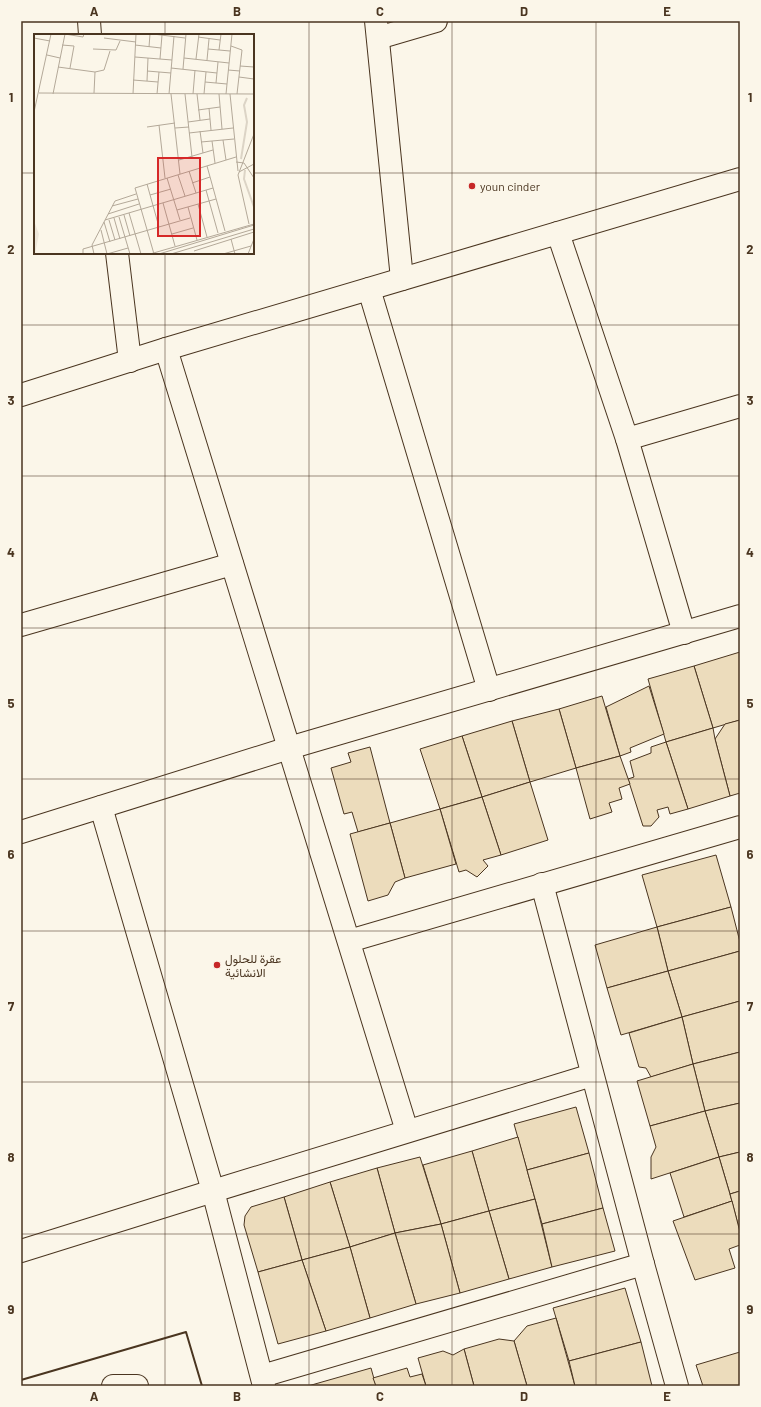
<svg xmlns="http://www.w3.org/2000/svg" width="761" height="1407" font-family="Barlow,Vazirmatn,sans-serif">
	<rect width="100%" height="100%" fill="#fbf6e9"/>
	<!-- building -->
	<g fill="#ecdcbc" stroke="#4a3520">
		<polygon points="740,652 740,720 713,728 694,666"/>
		<polygon points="694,666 713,728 666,742 648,679"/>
		<polygon points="649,686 664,734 630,748 631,752 620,756 606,707"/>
		<polygon points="602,696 620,756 576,768 559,709"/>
		<polygon points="559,709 576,768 530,782 512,721"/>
		<polygon points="740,720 740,793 730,796 715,739 725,724"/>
		<polygon points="512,721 530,782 482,797 462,736"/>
		<polygon points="713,728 715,739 730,796 688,809 666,742"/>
		<polygon points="462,736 482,797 440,809 420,749"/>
		<polygon points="666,742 688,809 670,814 668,807 657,810 659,817 651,826 643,826 628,779 634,777 630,761 651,753 651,747"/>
		<polygon points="370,747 390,823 358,832 352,812 344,814 331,768 351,762 348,753"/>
		<polygon points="620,756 630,784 619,788 622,799 609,803 612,812 590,819 576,768"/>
		<polygon points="530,782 548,840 501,855 482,797"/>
		<polygon points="482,797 501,855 483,860 488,866 477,877 466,870 459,872 440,809"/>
		<polygon points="440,809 456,864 405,878 390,823"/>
		<polygon points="390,823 405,878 395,882 388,895 368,901 350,834"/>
		<polygon points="716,855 731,907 657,927 642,875"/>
		<polygon points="731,907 740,942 740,951 668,971 657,927"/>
		<polygon points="657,927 668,971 607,988 595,945"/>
		<polygon points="740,951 740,1001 682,1017 668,971"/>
		<polygon points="668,971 682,1017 621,1035 607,988"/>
		<polygon points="740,1001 740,1052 693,1064 682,1017"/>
		<polygon points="682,1017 693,1064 651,1077 646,1068 639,1067 629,1033"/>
		<polygon points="740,1052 740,1103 705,1111 693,1064"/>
		<polygon points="693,1064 705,1111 650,1126 637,1081"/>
		<polygon points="740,1103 740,1152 719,1157 705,1111"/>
		<polygon points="576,1107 589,1153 527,1170 514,1124"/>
		<polygon points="705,1111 719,1157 651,1179 651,1157 656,1147 650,1126"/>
		<polygon points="518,1137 535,1199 489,1211 472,1151"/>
		<polygon points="472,1151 489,1211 441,1224 423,1165"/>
		<polygon points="740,1152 740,1191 730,1194 719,1157"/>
		<polygon points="589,1153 603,1208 542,1224 527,1170"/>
		<polygon points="420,1157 441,1224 395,1233 377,1168"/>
		<polygon points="719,1157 732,1201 684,1217 670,1173"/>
		<polygon points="377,1168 395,1233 350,1247 330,1182"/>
		<polygon points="330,1182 350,1247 302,1260 284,1197"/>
		<polygon points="740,1191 740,1232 730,1194"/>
		<polygon points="284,1197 302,1260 258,1272 244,1225 245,1216 251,1207"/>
		<polygon points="535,1199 552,1267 509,1279 489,1211"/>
		<polygon points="732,1201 740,1232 740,1245 729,1249 735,1268 695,1280 673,1221"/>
		<polygon points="603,1208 615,1251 552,1267 542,1224"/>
		<polygon points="489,1211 509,1279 460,1293 441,1224"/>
		<polygon points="441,1224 460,1293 416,1304 395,1233"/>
		<polygon points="395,1233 416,1304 370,1318 350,1247"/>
		<polygon points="350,1247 370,1318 326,1331 302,1260"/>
		<polygon points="302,1260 326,1331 278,1344 258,1272"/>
		<polygon points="625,1288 641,1342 569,1361 553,1308"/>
		<polygon points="556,1318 575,1386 527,1386 514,1341 527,1326"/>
		<polygon points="499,1339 514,1341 527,1386 474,1386 464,1349"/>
		<polygon points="641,1342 652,1386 575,1386 569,1361"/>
		<polygon points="464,1349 474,1386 426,1386 418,1358 443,1351 453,1355"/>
		<polygon points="740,1352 740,1386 703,1386 696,1365"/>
		<polygon points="371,1368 376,1386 308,1386"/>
		<polygon points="407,1368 410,1377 422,1374 426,1386 376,1386 373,1378"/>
	</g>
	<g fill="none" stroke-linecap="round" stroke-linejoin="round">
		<!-- minor casing -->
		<g stroke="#4a3520" stroke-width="24">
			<g id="minor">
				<polyline points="89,21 90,35"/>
				<polyline points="376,21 402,279"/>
				<polyline points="378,38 436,21"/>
				<polyline points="558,233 627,439 684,633"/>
				<polyline points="117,253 130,361"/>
				<polyline points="369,289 489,690"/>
				<polyline points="166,349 407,1131"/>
				<polyline points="21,395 166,349 740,179"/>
				<polyline points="627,439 740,406"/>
				<polyline points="21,625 232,564"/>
				<polyline points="101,807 213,1191 264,1386"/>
				<polyline points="21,832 289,748 740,616"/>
				<polyline points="542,884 643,1264 677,1386"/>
				<polyline points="349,941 740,827"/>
				<polyline points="21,1251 213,1191 592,1075"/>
				<polyline points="262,1376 643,1264"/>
				<polyline points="113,1386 137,1386"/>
			</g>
		</g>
		<!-- minor -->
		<use href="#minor" stroke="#fbf6e9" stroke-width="22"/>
		<!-- wall -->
		<polyline stroke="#4a3520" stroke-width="2" points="21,1380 186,1332 202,1386"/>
	</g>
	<!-- grid -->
	<path fill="none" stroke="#4a3520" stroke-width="1" stroke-opacity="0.55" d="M165 21V35M309 21V1386M452 21V1386M596 21V1386M21 173H35M253 173H740M165 253V1386M21 325H740M21 476H740M21 628H740M21 779H740M21 931H740M21 1082H740M21 1234H740"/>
	<!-- markers -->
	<g fill="#c62828" stroke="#fbf6e9" stroke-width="1.5">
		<circle cx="472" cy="186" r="4"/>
		<circle cx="217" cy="965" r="4"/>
	</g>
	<g text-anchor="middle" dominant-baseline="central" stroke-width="3" stroke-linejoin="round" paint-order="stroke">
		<!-- poi labels -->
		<g font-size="12" fill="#4a3520" stroke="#fbf6e9" text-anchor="start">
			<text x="480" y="186">youn cinder</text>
			<text x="225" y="958">عقرة للحلول<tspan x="225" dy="14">الانشائیة</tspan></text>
		</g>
	</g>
	<!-- overview -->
	<g transform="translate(34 34)">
		<rect width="220" height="220" fill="#fbf6e9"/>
		<path d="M0 187 5 200 1 220H0Z" fill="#ede6d9"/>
		<path fill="none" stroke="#dcd4c6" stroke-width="2" d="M207 125 213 88 210 71 213 64M211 136 210 145 220 173"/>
		<path fill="none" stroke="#b4a999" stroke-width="1" d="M119 0 151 4M164 3 186 6M0 4 16 7M70 4 102 8M28 11 40 12 36 34M101 11 127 14M197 12 208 16 203 60M115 13 116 0M59 15 82 16 86 7M174 15 196 17M185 16 187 0M13 21 26 24M101 23 138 26M150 24 195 29M126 25 128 1M162 25 165 0M173 26 175 5M206 32 220 33M24 33 61 38M137 34 183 39M149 35 152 0M194 36 206 37M113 37 137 39M205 43 220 45M99 46 124 48M113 47 114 24M171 48 193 50M182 49 184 28M5 59 220 60M60 59 61 38 70 36 76 17M19 60 31 0 49 3 50 0M99 60 102 0M123 60 125 38M135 60 140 2M137 60 146 140M151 60 158 123M159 60 161 36M163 60 166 86M170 60 172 38M185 60 188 95M192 60 198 0M196 60 204 137M175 74 177 96M164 76 186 73M0 78 17 0M154 88 176 85M125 91 131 144M113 93 141 89M141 94 155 93M166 97 169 119M155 99 199 94M189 106 192 126M178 107 181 129M167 108 200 105M145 126 179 116M202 128 210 129 220 144M173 132 191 197M155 137 162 159M205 138 220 130M144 141 151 162M133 144 146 186M158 149 176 143M113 150 125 193M172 156 184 199M116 161 137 155M129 169 141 212M164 170 173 203M78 172 104 165M154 173 163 206M143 176 182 165M95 179 107 220M74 180 105 170M90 181 96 202M85 183 96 220M80 184 86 205M71 186 179 154M75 186 81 206M70 188 76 208M215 190 204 141 220 100M67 196 73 220 94 214M138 200 159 194M197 205 201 220M160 217 220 198M49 220V215L156 184M60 220 58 211 81 167 102 160M116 220 220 190M120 220 101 154 202 123M125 220 220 191M137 220 220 195M189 220 217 212M214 220 220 205"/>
		<path fill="#d62828" fill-opacity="0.15" stroke="#d62828" stroke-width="2" d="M124 124H166V202H124Z"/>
		<rect width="220" height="220" fill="none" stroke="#4a3520" stroke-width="2"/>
	</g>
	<!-- border -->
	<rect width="761" height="1407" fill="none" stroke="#fbf6e9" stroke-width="44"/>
	<rect x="22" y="22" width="717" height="1363" fill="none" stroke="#4a3520" stroke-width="1.5"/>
	<g font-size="13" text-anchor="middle" font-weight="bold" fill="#4a3520">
		<text x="94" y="16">A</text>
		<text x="237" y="16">B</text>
		<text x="380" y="16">C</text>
		<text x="524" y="16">D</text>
		<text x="667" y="16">E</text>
		<text x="11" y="102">1</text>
		<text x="750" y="102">1</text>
		<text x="11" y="254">2</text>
		<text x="750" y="254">2</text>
		<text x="11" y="405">3</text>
		<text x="750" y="405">3</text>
		<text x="11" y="557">4</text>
		<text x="750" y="557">4</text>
		<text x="11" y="708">5</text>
		<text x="750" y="708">5</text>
		<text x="11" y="859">6</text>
		<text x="750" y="859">6</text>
		<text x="11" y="1011">7</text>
		<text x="750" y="1011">7</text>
		<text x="11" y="1162">8</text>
		<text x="750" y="1162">8</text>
		<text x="11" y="1314">9</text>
		<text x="750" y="1314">9</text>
		<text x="94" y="1401">A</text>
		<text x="237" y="1401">B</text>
		<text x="380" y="1401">C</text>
		<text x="524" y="1401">D</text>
		<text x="667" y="1401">E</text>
	</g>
</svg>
